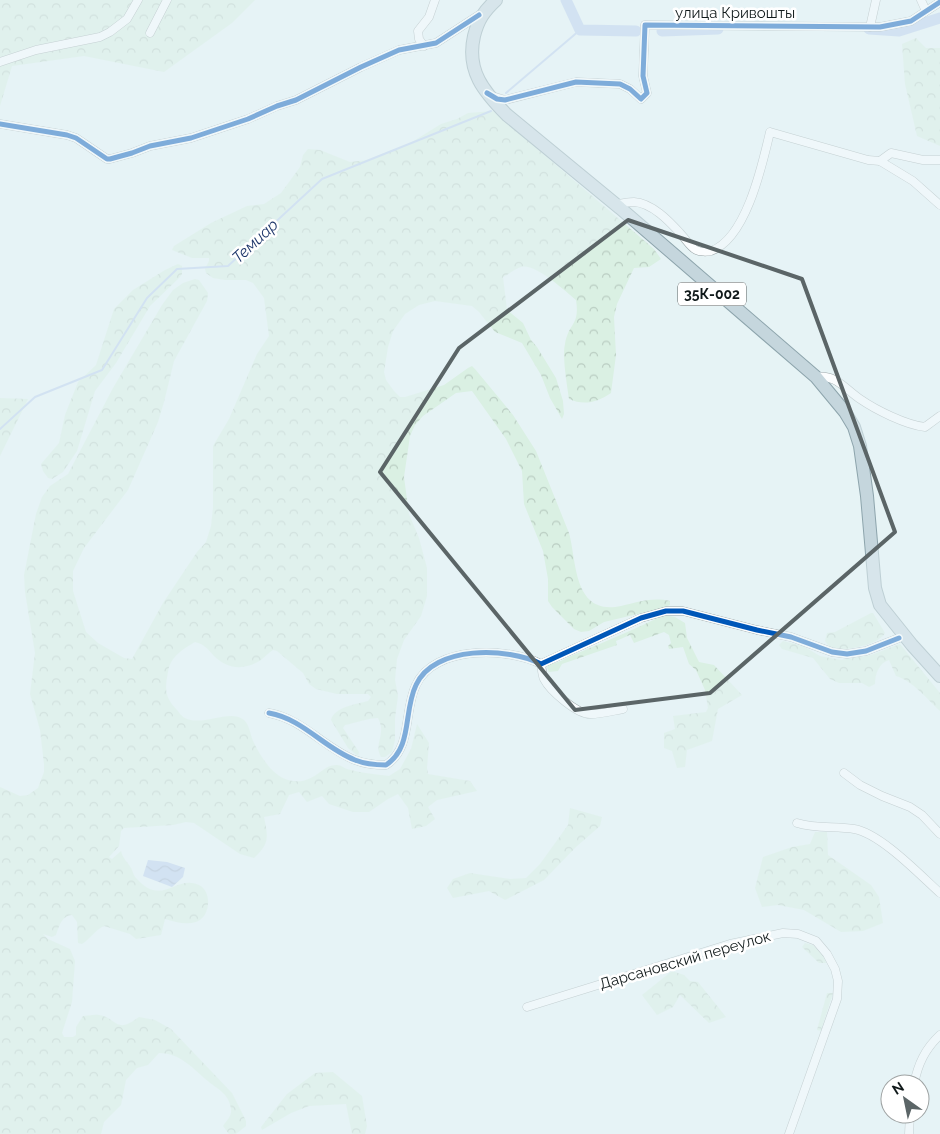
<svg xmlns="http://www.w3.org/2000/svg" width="940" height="1134" font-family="Raleway,sans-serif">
	<defs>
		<pattern id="forest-crowns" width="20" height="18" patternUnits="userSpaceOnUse" patternTransform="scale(1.25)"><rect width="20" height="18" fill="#daf0e3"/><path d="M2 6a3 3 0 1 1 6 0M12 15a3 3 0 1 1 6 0" fill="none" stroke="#bacdc2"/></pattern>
		<pattern id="water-waves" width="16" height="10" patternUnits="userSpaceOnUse" patternTransform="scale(1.25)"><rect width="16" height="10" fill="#bbcfed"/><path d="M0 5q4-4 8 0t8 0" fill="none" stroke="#a0b1cb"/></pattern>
	</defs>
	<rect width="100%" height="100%" fill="#e6f3f5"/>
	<!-- forest -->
	<g fill="url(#forest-crowns)">
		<polygon points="0,0 255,0 232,23 164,72 84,56 12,66 0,106"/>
		<polygon points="916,38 926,48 940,48 940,146 917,136 905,84 902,44"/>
		<path d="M493 111 654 249 661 259 649 267 634 268 617 304 614 317 616 355 611 393C598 402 584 406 569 399 567 385 562 356 565 344 569 322 580 326 576 300 565 291 535 263 521 267 515 269 509 274 503 277L507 310 523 323 531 340 537 347 556 378 563 401 564 414 562 419 550 398 541 375 522 343 495 332 479 312 472 306 435 301 419 305 405 314 393 331 388 347 384 372 386 380 394 391 400 397H405L444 385 468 368 472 366 475 369 513 415 536 451 569 533C577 562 573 616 621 606 639 602 652 597 670 601V605L663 608 604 622 589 631 581 632 574 629 552 607 548 601V579L543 551 524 504 522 471 506 439 472 391 456 393 423 416 415 425 410 436 404 477 409 514 419 538 427 568V596L421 616 404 640 397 659 395 680 398 696 395 718V740L392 752 385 757H381C373 743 387 735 378 718 369 718 355 723 345 725L343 728 359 752 358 756 348 748 331 720C334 707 357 704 368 701L371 697 368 694H337L316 689 309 684 303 673 277 651 273 650C268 653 265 657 261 660 244 671 227 669 214 656 208 649 204 644 195 642 183 649 170 657 168 672 165 688 164 697 177 710 179 712 182 717 185 718 202 727 231 708 244 720 250 726 250 734 253 741 260 755 271 775 288 780 314 787 321 764 337 765 341 765 344 768 347 769 360 773 375 774 389 776L400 769 411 749 417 724 429 743 427 768 428 774 470 781 477 791 437 800 428 807 435 819 426 826 412 829 408 808 398 794 388 799 369 812H353L329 804 322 796 307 802 299 792 289 795 280 814 264 817C268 837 270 843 254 858L240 854 194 823 186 822 173 825 124 828 121 831 119 846 109 857 112 859 121 851C123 859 127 861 131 868 133 871 133 875 136 878 162 908 176 874 199 885 213 892 210 918 196 922 186 925 175 922 165 919L161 935 136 939 130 934 104 926C95 930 90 939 82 944L78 943 77 922 72 915C61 916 59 927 56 935L52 937 43 934 48 939 70 949 75 961 72 1002 62 1033 64 1037H73L76 1035V1027L83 1016C87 1016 94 1014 99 1015 118 1018 115 1035 139 1017L155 1020 171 1029 232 1093 246 1121V1126L236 1134H229L223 1126C227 1120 232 1116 231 1109 229 1094 219 1090 209 1082 193 1069 181 1053 159 1053L148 1065 137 1068 126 1080 121 1105 104 1122 101 1134H0V787L20 796 28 795 38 788 44 772V764L40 730 30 694 35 653 25 592 24 575 36 514 42 497 50 486 68 474 113 388 162 305 173 290 183 283 195 279 199 280 208 293 207 301 174 361 164 402 158 422 128 490 84 548 73 571V591L86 632 98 643 124 658 132 659 163 603 197 552 206 542 211 526 213 508V446L229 419 257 354 269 336 264 298 253 283 246 280H225L213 278 206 273 205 269 209 261V258H192L172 250 174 246 211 223 247 206 264 204 281 193 300 167 303 155 308 149 320 150 350 162 367 160 392 150 404 147 441 124 457 119 468 113Z"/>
		<polygon points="178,264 182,266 182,274 180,277 150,306 116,363 95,391 77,451 63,472 52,479 48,478 43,471 41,464 59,443 65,415 78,382 96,365 114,309 133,290 165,270"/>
		<polygon points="0,398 28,399 0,456"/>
		<path d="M871 613H873L885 633C880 644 845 652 834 648 829 647 827 644 825 641L827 633 835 632Z"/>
		<path d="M664 615 675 617 685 623 687 638 699 662 714 665 742 695 718 709 712 741 687 750 685 767 677 768 672 751 664 748V733L675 729 673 716 706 712 708 708 705 690 696 670 689 664 683 647 669 649 668 646 671 643 669 635 664 632 634 643 630 635 616 641 617 645 562 664 558 671 549 672 547 667 549 664C562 662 565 658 578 653 607 641 635 629 664 615Z"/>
		<path d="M783 641 803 646 820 656 841 660 871 655 900 644 940 693V711C927 699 913 681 896 676L889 660C879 663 875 674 875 684L869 687 862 683H839L830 679 813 658 782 649 779 645Z"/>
		<polygon points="570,808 602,817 600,826 576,847 544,880 505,900 489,891 453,898 447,888 453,879 470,873 510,879 526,878 540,864 568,825"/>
		<polygon points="815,832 827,832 828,855 871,885 879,897 883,923 863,931 841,932 804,910 778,905 762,907 755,888 763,857 792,847 810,844"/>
		<polygon points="805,943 813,945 825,957 826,963 819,963 802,947"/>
		<polygon points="672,971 684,975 690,981 698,982 726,1017 709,1023 680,995 673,1007 657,1015 642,995"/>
		<polygon points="827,993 833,993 821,1031 817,1030"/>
		<polygon points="333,1072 362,1096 367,1126 365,1134 352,1134 346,1104 309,1106 291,1113 262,1130 261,1127 287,1094 315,1073"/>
	</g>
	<!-- water -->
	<polygon fill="url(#water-waves)" points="148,860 167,862 185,868 183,877 172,887 143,876"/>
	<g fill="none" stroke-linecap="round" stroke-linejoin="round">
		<!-- stream -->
		<g stroke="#bbcfed" stroke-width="2">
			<polyline points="506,93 580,30"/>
			<polyline points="0,429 35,397 102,370 147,298 177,269 228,266 322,179 491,111"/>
		</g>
		<!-- river -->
		<g stroke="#bbcfed" stroke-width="11">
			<polyline points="566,0 580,30 636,31"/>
			<polyline points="869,29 899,31 940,18"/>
			<polyline points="662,31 718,29"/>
		</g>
		<!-- minor casing -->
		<g stroke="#9ea8aa" stroke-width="9">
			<g id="minor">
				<polyline points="921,0 926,11"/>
				<polyline points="870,27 876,0"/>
				<polyline points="150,33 167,0"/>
				<polyline points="424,46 419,39 418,31 429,17 435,0"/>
				<polyline points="0,62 36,50 100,37 110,32 127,19 138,0"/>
				<polyline points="492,96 505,100 576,82 620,84 630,89 641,99 647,93 643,76 645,25 880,27 911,21 940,2"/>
				<polyline points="0,124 67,135 76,138 107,159 110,159 132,153 150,146 191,138 248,119 277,106 296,100 361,67 399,50 436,43 479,15"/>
				<polyline points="880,161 891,153 923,160 940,160"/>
				<path d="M615 204C621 204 628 202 634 202 652 203 669 221 680 233 685 238 690 247 696 250 700 252 707 252 711 251 746 239 762 166 770 132L868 160 880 161 913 181 940 205"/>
				<path d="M816 377C836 374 845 389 860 399 876 410 906 425 925 427L940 416"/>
				<path d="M541 664C542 669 542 675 544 679 550 691 578 715 591 714 601 714 612 711 623 709"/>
				<path d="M269 713C303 719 324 748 355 760 365 764 376 765 386 765 413 747 403 712 416 685 434 645 508 647 541 664L641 618 666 611H683L757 630 791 637 832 652 847 654 866 651 899 638"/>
				<polyline points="844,773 860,785 882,796 910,807 922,815 940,834"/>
				<path d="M797 823C816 829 835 826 854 829 880 833 920 875 940 893"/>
				<polyline points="527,1007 730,944 783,933 798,934 816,941 827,954 835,969 838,981 837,999 789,1134"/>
				<path d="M914 1084C918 1064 925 1049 940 1035"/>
				<polyline points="909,1134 910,1114"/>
			</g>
		</g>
		<!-- highway casing -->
		<g stroke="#8da4ac" stroke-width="14">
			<path id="highway" d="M496 0C484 11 478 20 474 36 466 71 484 92 507 115L620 208 816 377 845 412 854 427 860 446 867 496 875 588 880 605 912 645 940 676"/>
		</g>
		<!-- minor -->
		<use href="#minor" stroke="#fbfdfe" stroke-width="8"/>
		<!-- highway -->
		<use href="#highway" stroke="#c5d6dd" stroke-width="12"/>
		<!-- cycleway casing -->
		<g stroke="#fff" stroke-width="8">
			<g id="cycleway">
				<polyline points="487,93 497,99 505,100 576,82 620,84 630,89 641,99 647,93 643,76 645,25 880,27 911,21 940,2"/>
				<polyline points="0,124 67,135 76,138 107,159 110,159 132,153 150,146 191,138 248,119 277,106 296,100 361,67 399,50 436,43 479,15"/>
				<path d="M269 713C303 719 324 748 355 760 365 764 376 765 386 765 413 747 403 712 416 685 434 645 508 647 541 664L641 618 666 611H683L757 630 791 637 832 652 847 654 866 651 899 638"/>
			</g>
		</g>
		<!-- cycleway -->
		<use href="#cycleway" stroke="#0057b8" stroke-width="5"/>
	</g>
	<!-- marked area -->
	<path d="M0 0H940V1134H0ZM628 220 802 279 895 532 710 693 575 710 380 472 459 348Z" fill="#e6f3f5" fill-opacity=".55" fill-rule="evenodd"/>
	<path fill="none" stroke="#5b6567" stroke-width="4" stroke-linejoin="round" d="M628 220 802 279 895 532 710 693 575 710 380 472 459 348Z"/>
	<g text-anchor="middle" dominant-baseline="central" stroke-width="5" stroke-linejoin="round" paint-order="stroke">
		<!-- shield labels -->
		<rect fill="#fff" stroke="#585e5f" stroke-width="1" x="678" y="282.5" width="68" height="23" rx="4"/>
		<g font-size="14" font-weight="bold" fill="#10191a">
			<text x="712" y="294">35К-002</text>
		</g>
		<!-- street labels -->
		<g font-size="15" fill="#10191a" stroke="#fff">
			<text x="735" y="13">улица Кривошты</text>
			<text transform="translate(685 960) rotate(-16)">Дарсановский переулок</text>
		</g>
		<!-- water labels -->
		<g font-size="16" font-style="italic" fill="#1f376b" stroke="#fff">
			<text transform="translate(255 241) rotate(-43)">Темиар</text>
		</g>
	</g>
	<!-- north arrow -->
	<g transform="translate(905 1099) rotate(327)"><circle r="24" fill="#ffffff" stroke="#9fa3a3"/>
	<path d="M0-4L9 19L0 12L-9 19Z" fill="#5b6567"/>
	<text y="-8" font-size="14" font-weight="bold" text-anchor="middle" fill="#10191a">N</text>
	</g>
</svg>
